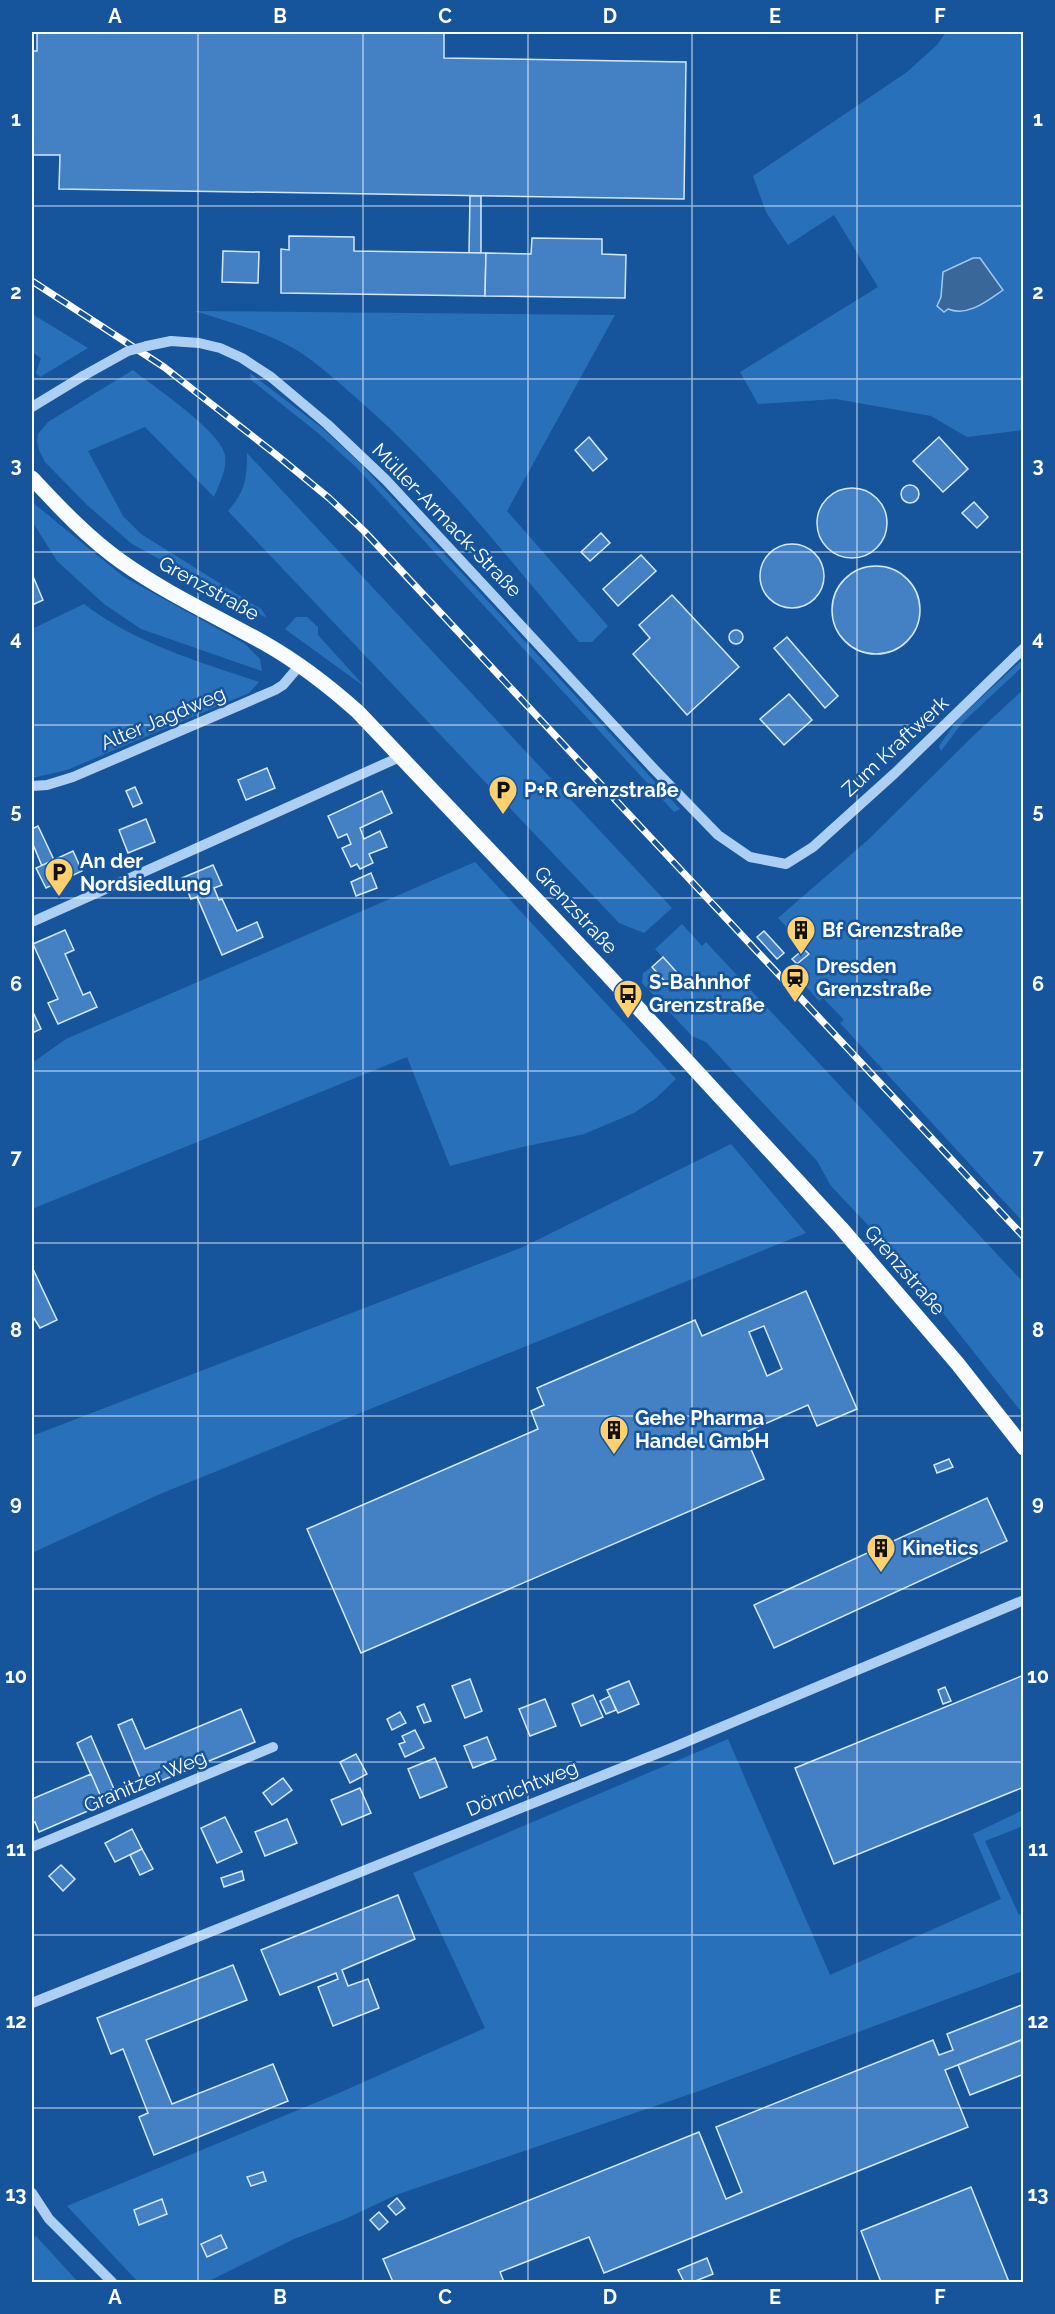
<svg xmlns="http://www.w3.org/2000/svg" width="1055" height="2314" font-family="Raleway,sans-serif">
	<rect width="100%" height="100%" fill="#16559c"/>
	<!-- green -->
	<g fill="#2970ba">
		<polygon points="946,32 1023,32 1023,430 967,437 931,416 836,399 758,404 740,372 878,287 834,215 788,245 766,212 753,176 907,72 937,45"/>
		<path d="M194 311 615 315 507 511 608 626 592 642H579C509 559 442 473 361 402 339 383 317 362 293 348 263 331 227 321 194 311Z"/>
		<polygon points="32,314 88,348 40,377 36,373 41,358 32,352"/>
		<path d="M133 370C154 387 216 428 224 452 229 466 219 484 214 497L145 427 88 451 123 516 141 534 261 609 267 618 132 544 87 505 45 462 39 450 37 441 38 434 48 422Z"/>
		<polygon points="250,373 322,428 359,462 680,809 674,812 356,467 318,433 251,380"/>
		<path d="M247 453 672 908 644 933 619 923 228 511C245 492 247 479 247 453Z"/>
		<polygon points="32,502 124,577 245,644 260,659 262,671 141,629 104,604 57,561 32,521"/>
		<path d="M84 604C135 643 199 662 259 682L249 693 67 770 32 778V629Z"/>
		<polygon points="296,617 307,617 318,627 318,635 365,687 285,629"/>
		<polygon points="1023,659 1023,666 962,723 941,751 939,746 958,719"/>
		<polygon points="1023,690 1023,1222 840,1023 844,1020 823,998 819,1001 792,971 811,953 778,918 869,839 973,736"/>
		<polygon points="475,862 676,1079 656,1098 634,1113 584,1134 518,1148 450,1166 407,1057 32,1209 32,1063 66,1039"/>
		<polygon points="682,924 702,946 706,942 1023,1282 1023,1414 900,1259 831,1186 817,1161 706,1042 692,1036 642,983 643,973 652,967 670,986 681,977 655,949"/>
		<polygon points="731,1144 806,1233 160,1494 32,1553 32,1436 523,1247"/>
		<polygon points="728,1739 830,1975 1001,1899 973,1834 1023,1810 1023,1826 985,1841 1019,1915 1023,1913 1023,1971 699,2091 396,2195 345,2219 294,2239 207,2282 138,2282 67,2206 339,2093 485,2028 413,1873"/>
		<polygon points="36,2236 78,2282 32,2282 32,2238"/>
	</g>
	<!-- water -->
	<path fill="#3a679a" stroke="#9fcaf5" stroke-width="1.5" d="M973 258H980L1003 290C987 301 968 317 948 309L944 312 937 306 941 297 943 272Z"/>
	<!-- building -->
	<g fill="#4481c4" stroke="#d5e8fd" stroke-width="1.5" fill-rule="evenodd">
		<polygon points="37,32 444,32 444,58 686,62 684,199 59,189 60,155 32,155 32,51 37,51"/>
		<polygon points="470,196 481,196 481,253 469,253"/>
		<polygon points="289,236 354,237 354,251 486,253 485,296 281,293 281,249 289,250"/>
		<polygon points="532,238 602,239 602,254 626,255 625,298 485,296 486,253 531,254"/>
		<polygon points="223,251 259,252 258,283 222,282"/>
		<polygon points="589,437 607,459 593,471 575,450"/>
		<polygon points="939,437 968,469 943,492 913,461"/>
		<circle cx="910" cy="494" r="9"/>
		<circle cx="852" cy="523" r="35"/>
		<polygon points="974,502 988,517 977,528 962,513"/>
		<polygon points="601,533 610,543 590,561 581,552"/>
		<circle cx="792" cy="576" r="32"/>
		<polygon points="641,555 656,571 618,606 603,589"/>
		<circle cx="876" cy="610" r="44"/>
		<polygon points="32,574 43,600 32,605"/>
		<polygon points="672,595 739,667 687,715 633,654 650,638 639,625"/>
		<circle cx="736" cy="637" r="7"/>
		<polygon points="787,637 838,696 825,708 774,648"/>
		<polygon points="789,694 812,720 784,745 760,719"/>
		<polygon points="267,768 275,788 246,800 238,780"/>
		<polygon points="135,787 142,803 133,807 126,791"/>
		<polygon points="382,791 392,813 360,828 364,839 380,831 387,847 369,854 373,863 360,869 357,864 351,867 342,848 351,844 347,834 338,838 328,816"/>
		<polygon points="146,819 155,842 128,853 119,830"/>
		<polygon points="38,826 54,860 42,866 32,842 32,829"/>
		<polygon points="73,851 82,871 46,888 36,868"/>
		<polygon points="213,865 222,885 214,888 219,900 222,899 237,931 257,922 263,937 222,955 197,897 191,899 182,878"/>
		<polygon points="371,873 377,888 356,896 351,882"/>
		<polygon points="65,930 74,950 65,954 83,995 90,992 97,1007 58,1024 48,1003 58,999 33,944"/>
		<polygon points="764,931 784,953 777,959 757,937"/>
		<polygon points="804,949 809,954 797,964 792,959"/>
		<polygon points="663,957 681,977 670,987 652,967"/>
		<polygon points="33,1012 41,1029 32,1033 32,1013"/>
		<polygon points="32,1267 57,1320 40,1328 32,1315"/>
		<path d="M806 1291 857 1409 817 1426 808 1405 744 1433 764 1479 361 1653 307 1529 538 1429 531 1411 544 1405 537 1388 695 1320 702 1336ZM764 1326 782 1369 767 1376 749 1332Z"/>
		<polygon points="949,1459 953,1467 937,1473 934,1465"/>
		<polygon points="987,1498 1007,1541 774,1648 754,1605"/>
		<polygon points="1024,1675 1024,1787 834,1864 795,1768"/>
		<polygon points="470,1679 482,1711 465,1718 452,1686"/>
		<polygon points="629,1681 639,1704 618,1713 607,1690"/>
		<polygon points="945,1687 951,1701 943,1704 938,1690"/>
		<polygon points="593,1695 603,1717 581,1726 572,1704"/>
		<polygon points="610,1696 616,1710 606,1714 600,1701"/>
		<polygon points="545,1699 556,1726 530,1736 519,1709"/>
		<polygon points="424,1704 431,1721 424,1723 417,1707"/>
		<polygon points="241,1709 255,1742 158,1782 155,1774 141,1780 118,1725 132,1719 145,1749"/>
		<polygon points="400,1712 406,1723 392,1730 387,1719"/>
		<polygon points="415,1730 424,1748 405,1757 399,1744 405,1742 402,1736"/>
		<polygon points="91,1736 114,1789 100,1795 77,1743"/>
		<polygon points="487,1737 496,1759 473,1768 464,1746"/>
		<polygon points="356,1754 367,1774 350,1783 340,1762"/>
		<polygon points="435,1758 447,1787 420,1798 408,1769"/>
		<polygon points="91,1774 104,1804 39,1832 35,1822 32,1824 32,1799"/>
		<polygon points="283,1778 292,1790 272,1805 263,1793"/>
		<polygon points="360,1788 371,1813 342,1825 331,1800"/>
		<polygon points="225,1817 242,1852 217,1863 201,1828"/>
		<polygon points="287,1819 297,1843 265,1856 255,1832"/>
		<polygon points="132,1829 142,1849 115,1862 105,1843"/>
		<polygon points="142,1849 153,1869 140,1875 130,1855"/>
		<polygon points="61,1865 75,1879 63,1891 49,1876"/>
		<polygon points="242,1871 244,1880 224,1887 221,1878"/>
		<polygon points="398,1895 415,1939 342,1970 348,1986 368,1979 379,2008 333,2026 318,1987 338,1979 336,1973 280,1995 261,1950"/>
		<polygon points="233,1965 247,2000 146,2040 172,2104 273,2064 288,2101 154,2155 139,2117 148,2113 123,2049 111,2054 97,2018"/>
		<polygon points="1024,2004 1024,2039 945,2070 968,2127 604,2273 589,2237 500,2272 504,2282 393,2282 383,2259 699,2132 726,2199 742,2192 716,2127 933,2040 939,2055 953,2050 947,2034"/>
		<polygon points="1024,2039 1024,2074 970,2095 958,2065"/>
		<polygon points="263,2172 266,2181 251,2186 247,2177"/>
		<polygon points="971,2187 1009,2282 881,2282 861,2231"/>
		<polygon points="397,2198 405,2208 396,2215 388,2206"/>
		<polygon points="162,2199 167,2214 139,2225 134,2210"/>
		<polygon points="379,2212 388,2222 379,2230 370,2220"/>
		<polygon points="221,2235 227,2248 207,2257 201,2244"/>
		<polygon points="707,2258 713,2274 693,2282 684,2282 678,2270"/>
	</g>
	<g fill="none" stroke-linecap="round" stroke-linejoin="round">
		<!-- minor -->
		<g stroke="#adcff3" stroke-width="10">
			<polyline points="147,346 171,341 199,343 220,348 242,358 271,377 327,424 386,480 654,769 718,835 750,857 786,864 813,847 895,773 1024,648"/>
			<polyline points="32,407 83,376"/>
			<polyline points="32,786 47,785 73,777 275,690 283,685 300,665"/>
			<polyline points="32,922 402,756"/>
			<polyline points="32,1847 273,1747"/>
			<polyline points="32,2003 674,1747 1024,1600"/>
			<polyline points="32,2193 49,2219 112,2282"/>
		</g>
		<!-- major -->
		<path stroke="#f8fbff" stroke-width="15" d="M32 478C60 508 88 538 122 562 167 594 218 617 266 644 299 663 329 686 358 712L605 972 841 1228 957 1363 1024 1448"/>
		<!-- rail casing -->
		<g stroke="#fff" stroke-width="7">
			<polyline id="rail" points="32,281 164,367 274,453 329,498 364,531 1024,1237"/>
		</g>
		<!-- rail -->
		<use href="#rail" stroke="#16559c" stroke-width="4.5" stroke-dasharray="14" stroke-linecap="butt"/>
		<!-- minor-bridge -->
		<polyline stroke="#adcff3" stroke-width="10" points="83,376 128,351 147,346"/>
	</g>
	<!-- grid -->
	<path fill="none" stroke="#fff" stroke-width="1.5" stroke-opacity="0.55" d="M198 32V2282M363 32V2282M528 32V2282M692 32V2282M857 32V2282M32 206H1024M32 379H1024M32 552H1024M32 725H1024M32 898H1024M32 1071H1024M32 1243H1024M32 1416H1024M32 1589H1024M32 1762H1024M32 1935H1024M32 2108H1024"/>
	<!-- icons -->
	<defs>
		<g id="parking-pin" transform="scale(1.5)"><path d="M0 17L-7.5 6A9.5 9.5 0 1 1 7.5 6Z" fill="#ffd06e" stroke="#16559c"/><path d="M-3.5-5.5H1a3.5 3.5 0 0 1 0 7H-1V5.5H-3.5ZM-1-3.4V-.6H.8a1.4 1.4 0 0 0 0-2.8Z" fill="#111"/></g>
		<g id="building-pin" transform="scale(1.5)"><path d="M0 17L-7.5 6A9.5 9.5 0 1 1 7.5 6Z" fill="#ffd06e" stroke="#16559c"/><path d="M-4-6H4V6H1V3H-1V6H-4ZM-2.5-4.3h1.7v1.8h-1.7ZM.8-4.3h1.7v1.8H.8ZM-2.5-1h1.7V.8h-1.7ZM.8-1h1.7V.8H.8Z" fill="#111"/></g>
		<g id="station-pin" transform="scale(1.5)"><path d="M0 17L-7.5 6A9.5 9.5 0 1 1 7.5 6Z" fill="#ffd06e" stroke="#16559c"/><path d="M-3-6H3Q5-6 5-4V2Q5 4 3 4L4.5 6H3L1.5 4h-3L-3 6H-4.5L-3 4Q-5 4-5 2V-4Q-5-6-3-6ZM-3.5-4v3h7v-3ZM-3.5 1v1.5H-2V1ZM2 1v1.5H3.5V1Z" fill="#111"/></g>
		<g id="bus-pin" transform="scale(1.5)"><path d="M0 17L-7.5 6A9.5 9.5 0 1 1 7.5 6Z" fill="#ffd06e" stroke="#16559c"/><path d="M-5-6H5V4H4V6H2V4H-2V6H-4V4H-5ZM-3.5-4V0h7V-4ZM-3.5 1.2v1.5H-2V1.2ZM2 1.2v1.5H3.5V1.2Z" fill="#111"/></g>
	</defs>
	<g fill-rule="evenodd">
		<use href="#parking-pin" x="503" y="790"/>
		<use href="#parking-pin" x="59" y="872"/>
		<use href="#building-pin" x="801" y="930"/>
		<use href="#station-pin" x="795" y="978"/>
		<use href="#bus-pin" x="628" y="994"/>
		<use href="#building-pin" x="614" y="1430"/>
		<use href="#building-pin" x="881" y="1548"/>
	</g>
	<g text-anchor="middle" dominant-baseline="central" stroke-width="5" stroke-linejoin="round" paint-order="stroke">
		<!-- street labels -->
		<g font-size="20" fill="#fff" stroke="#16559c">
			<text transform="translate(447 520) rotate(46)">Müller-Armack-Straße</text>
			<text transform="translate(209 588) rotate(29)">Grenzstraße</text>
			<text transform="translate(163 718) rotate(-23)">Alter Jagdweg</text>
			<text transform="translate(895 746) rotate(-43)">Zum Kraftwerk</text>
			<text transform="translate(576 910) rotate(47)">Grenzstraße</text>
			<text transform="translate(905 1270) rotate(49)">Grenzstraße</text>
			<text transform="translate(145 1781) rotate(-23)">Granitzer Weg</text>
			<text transform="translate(522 1788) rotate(-22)">Dörnichtweg</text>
		</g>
		<!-- poi labels -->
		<g font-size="20" font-weight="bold" fill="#fff" stroke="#16559c" text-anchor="start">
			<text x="524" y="790">P+R Grenzstraße</text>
			<text x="80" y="861">An der<tspan x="80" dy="23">Nordsiedlung</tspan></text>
			<text x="822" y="930">Bf Grenzstraße</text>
			<text x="816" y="966">Dresden<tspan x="816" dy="23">Grenzstraße</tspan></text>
			<text x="649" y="982">S-Bahnhof<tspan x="649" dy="23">Grenzstraße</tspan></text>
			<text x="635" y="1418">Gehe Pharma<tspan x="635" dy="23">Handel GmbH</tspan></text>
			<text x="902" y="1548">Kinetics</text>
		</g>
	</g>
	<!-- border -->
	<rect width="1055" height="2314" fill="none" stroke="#16559c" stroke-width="66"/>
	<rect x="33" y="33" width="989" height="2248" fill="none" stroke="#fff" stroke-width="2"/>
	<g font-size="20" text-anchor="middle" font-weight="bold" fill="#fff">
		<text x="115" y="23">A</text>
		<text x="280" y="23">B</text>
		<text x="445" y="23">C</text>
		<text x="610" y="23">D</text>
		<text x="775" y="23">E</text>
		<text x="940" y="23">F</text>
		<text x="16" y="126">1</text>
		<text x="1038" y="126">1</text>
		<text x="16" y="299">2</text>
		<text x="1038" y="299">2</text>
		<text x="16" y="472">3</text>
		<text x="1038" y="472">3</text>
		<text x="16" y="645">4</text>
		<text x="1038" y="645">4</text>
		<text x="16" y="818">5</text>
		<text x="1038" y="818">5</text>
		<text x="16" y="991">6</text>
		<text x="1038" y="991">6</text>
		<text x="16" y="1164">7</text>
		<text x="1038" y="1164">7</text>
		<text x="16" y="1337">8</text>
		<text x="1038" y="1337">8</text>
		<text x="16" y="1510">9</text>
		<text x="1038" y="1510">9</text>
		<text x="16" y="1683">10</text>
		<text x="1038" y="1683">10</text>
		<text x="16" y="1856">11</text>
		<text x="1038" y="1856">11</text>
		<text x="16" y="2028">12</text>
		<text x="1038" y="2028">12</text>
		<text x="16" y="2201">13</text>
		<text x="1038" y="2201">13</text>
		<text x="115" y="2304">A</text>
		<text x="280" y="2304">B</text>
		<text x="445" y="2304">C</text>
		<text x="610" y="2304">D</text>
		<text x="775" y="2304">E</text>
		<text x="940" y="2304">F</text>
	</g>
</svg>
